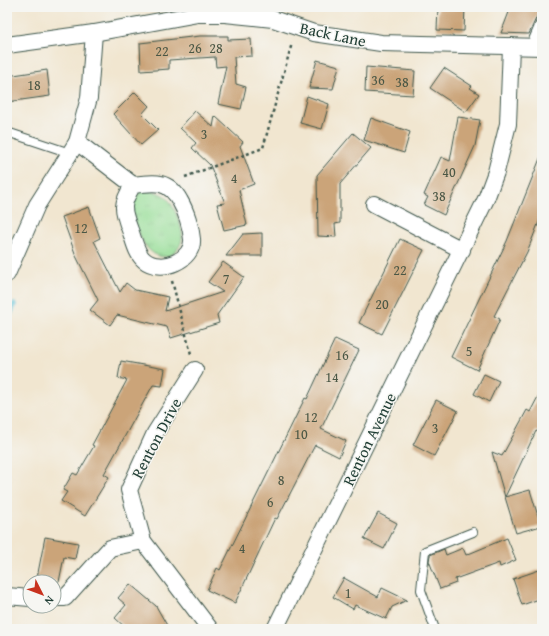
<svg xmlns="http://www.w3.org/2000/svg" width="549" height="636" font-family="'Gentium Book Plus',serif">
	<defs>
		<pattern id="grass-tufts" width="24" height="20" patternUnits="userSpaceOnUse"><rect width="24" height="20" fill="#96de97"/><path d="M3 7l-1-3M5 7V3M7 7l1-3M15 17l-1-3M17 17v-4M19 17l1-3" fill="none" stroke="#81bf83"/></pattern>
	</defs>
	<rect width="100%" height="100%" fill="#f6f6f2"/>
	<filter id="ink" filterUnits="userSpaceOnUse"><feTurbulence type="fractalNoise" baseFrequency=".025" numOctaves="2"/><feDisplacementMap in="SourceGraphic" scale="8" xChannelSelector="R" yChannelSelector="G"/><feConvolveMatrix kernelMatrix="1 2 1 2 8 2 1 2 1" color-interpolation-filters="sRGB"/></filter>
	<filter id="wash" filterUnits="userSpaceOnUse"><feTurbulence type="fractalNoise" baseFrequency=".012" numOctaves="4" result="noise"/><feDisplacementMap in="SourceGraphic" scale="16" xChannelSelector="R" yChannelSelector="G"/><feGaussianBlur stdDeviation="0.9" result="paint"/><feColorMatrix in="noise" values="0 0 0 0 0 0 0 0 0 0 0 0 0 0 0 0 0 1.4 0 .05"/><feComposite in="paint" operator="in"/></filter>
	<g filter="url(#wash)">
		<rect width="100%" height="100%" fill="#f1e6d0"/>
		<!-- grass -->
		<path fill="url(#grass-tufts)" stroke="#5a8e66" d="M139 191C157 191 166 192 174 209 177 216 181 225 182 233 184 249 167 264 153 253 142 245 139 234 135 221 131 208 130 202 139 191Z"/>
		<g fill="none" stroke-linecap="round" stroke-linejoin="round">
			<!-- stream -->
			<polyline stroke="#58c0d5" stroke-width="6" points="7,320 14,305"/>
		</g>
		<g id="blocks">
			<!-- building -->
			<g fill="#cba479">
				<polygon points="438,7 465,7 464,31 437,30"/>
				<polygon points="511,7 541,7 529,34 501,33"/>
				<polygon points="200,36 228,36 228,40 251,39 252,56 234,57 236,84 246,87 241,109 218,104 226,66 216,67 215,57 169,60 169,69 141,71 140,43"/>
				<polygon points="317,60 339,66 333,89 309,88"/>
				<polygon points="366,67 415,71 413,95 365,92"/>
				<polygon points="444,68 472,86 470,88 479,94 466,112 430,88"/>
				<polygon points="47,70 50,96 7,102 7,76"/>
				<polygon points="135,92 149,106 142,114 158,130 141,145 113,114"/>
				<polygon points="307,96 329,104 322,129 300,123"/>
				<polygon points="195,111 213,127 215,116 243,142 240,146 254,184 239,190 247,225 224,230 217,204 225,203 210,165 192,148 196,143 180,128"/>
				<polygon points="458,117 480,120 475,146 444,215 424,205 428,197 424,195 441,157 450,161"/>
				<polygon points="371,118 410,132 404,153 364,140"/>
				<polygon points="353,133 371,148 340,184 340,223 335,224 336,237 318,236 317,175"/>
				<polygon points="541,156 542,214 527,252 494,316 500,319 477,370 451,357 507,241"/>
				<polygon points="89,207 100,238 94,241 120,292 126,283 135,290 168,297 165,311 223,292 208,282 223,262 244,277 217,315 219,323 171,338 167,327 117,315 110,325 90,310 98,300 76,256 62,217"/>
				<polygon points="262,233 262,256 226,256 243,234"/>
				<polygon points="400,239 424,250 382,334 359,323"/>
				<polygon points="335,339 359,350 321,429 346,441 339,457 315,445 277,519 275,518 235,603 207,590 217,568 220,570 305,398 307,399"/>
				<polygon points="121,361 165,369 162,386 153,385 104,474 109,477 85,516 61,501 67,492 63,490 73,473 77,475 94,446 92,445 127,380 118,378"/>
				<polygon points="484,374 499,381 489,402 474,394"/>
				<polygon points="542,389 542,433 536,431 505,497 492,452 502,456 527,410 530,412"/>
				<polygon points="436,400 458,411 434,456 413,445"/>
				<polygon points="530,490 541,526 516,533 505,497"/>
				<polygon points="378,513 397,523 384,549 364,539"/>
				<polygon points="45,537 78,543 75,559 64,557 59,582 37,578"/>
				<polygon points="507,538 516,560 500,567 499,563 455,579 456,583 440,589 429,561 430,555 444,549 446,555 463,548 466,555"/>
				<polygon points="542,569 542,598 522,605 513,579"/>
				<polygon points="344,578 378,597 382,588 407,600 392,607 386,619 355,605 353,609 333,597"/>
				<polygon points="130,584 156,606 169,629 127,629 115,618 126,605 118,598"/>
			</g>
		</g>
	</g>
	<g filter="url(#ink)">
		<use href="#blocks" fill-opacity="0" stroke="#3e564b" stroke-width="1"/>
		<g fill="none" stroke-linecap="round" stroke-linejoin="round">
			<!-- lane casing -->
			<g stroke="#3e564b" stroke-width="10">
				<g id="lane">
					<polyline points="530,47 542,19"/>
					<polyline points="7,132 70,153"/>
					<polyline points="435,629 421,590 425,551 473,532"/>
				</g>
			</g>
			<!-- street casing -->
			<g stroke="#3e564b" stroke-width="18">
				<g id="street">
					<polyline points="7,45 94,33 198,14 225,14 273,19 314,33 381,43 542,47"/>
					<path d="M77 142 133 185C155 182 169 180 180 201 186 211 191 227 192 239 194 260 161 274 144 260 136 253 134 240 130 230 122 209 121 204 133 185"/>
					<polyline points="374,204 462,250"/>
					<polyline points="7,274 37,205 77,142 89,98 94,33"/>
					<polyline points="195,370 155,433 129,490 143,541 210,629"/>
					<polyline points="7,596 30,598"/>
					<polyline points="54,598 65,598 110,548 143,541"/>
					<polyline points="275,629 486,199 496,172 508,124 511,46"/>
				</g>
			</g>
			<!-- path -->
			<g stroke="#3e564b" stroke-width="2.5" stroke-dasharray="3 3" stroke-linecap="butt">
				<polyline points="185,177 263,148 292,43"/>
				<polyline points="172,281 191,354"/>
			</g>
			<!-- lane -->
			<use href="#lane" stroke="#fff" stroke-width="8"/>
			<!-- street -->
			<use href="#street" stroke="#fff" stroke-width="16"/>
		</g>
	</g>
	<g text-anchor="middle" dominant-baseline="central" stroke-width="3" stroke-linejoin="round" paint-order="stroke">
		<!-- number labels -->
		<g font-size="14" fill="#4a5745">
			<text x="195" y="48">26</text>
			<text x="216" y="48">28</text>
			<text x="162" y="51">22</text>
			<text x="378" y="80">36</text>
			<text x="402" y="82">38</text>
			<text x="34" y="85">18</text>
			<text x="204" y="134">3</text>
			<text x="449" y="172">40</text>
			<text x="234" y="178">4</text>
			<text x="439" y="196">38</text>
			<text x="81" y="228">12</text>
			<text x="400" y="270">22</text>
			<text x="226" y="279">7</text>
			<text x="382" y="304">20</text>
			<text x="469" y="351">5</text>
			<text x="342" y="355">16</text>
			<text x="332" y="377">14</text>
			<text x="311" y="417">12</text>
			<text x="435" y="428">3</text>
			<text x="301" y="434">10</text>
			<text x="281" y="480">8</text>
			<text x="270" y="502">6</text>
			<text x="242" y="548">4</text>
			<text x="348" y="593">1</text>
		</g>
		<!-- street labels -->
		<g font-size="16" fill="#1f3d34" stroke="#f6f6f2">
			<text transform="translate(333 34) rotate(12)">Back Lane</text>
			<text transform="translate(156 438) rotate(-62)">Renton Drive</text>
			<text transform="translate(369 439) rotate(-64)">Renton Avenue</text>
		</g>
	</g>
	<!-- margin -->
	<rect width="549" height="636" fill="none" stroke="#f6f6f2" stroke-width="24"/>
	<!-- north arrow -->
	<g transform="translate(42 594) rotate(132)"><circle r="19" fill="#f6f6f2" stroke="#a0aca6"/>
	<path d="M0-3L7 15L0 10L-7 15Z" fill="#c8321e"/>
	<text y="-6" font-size="11" font-weight="bold" text-anchor="middle" fill="#1f3d34">N</text>
	</g>
</svg>
